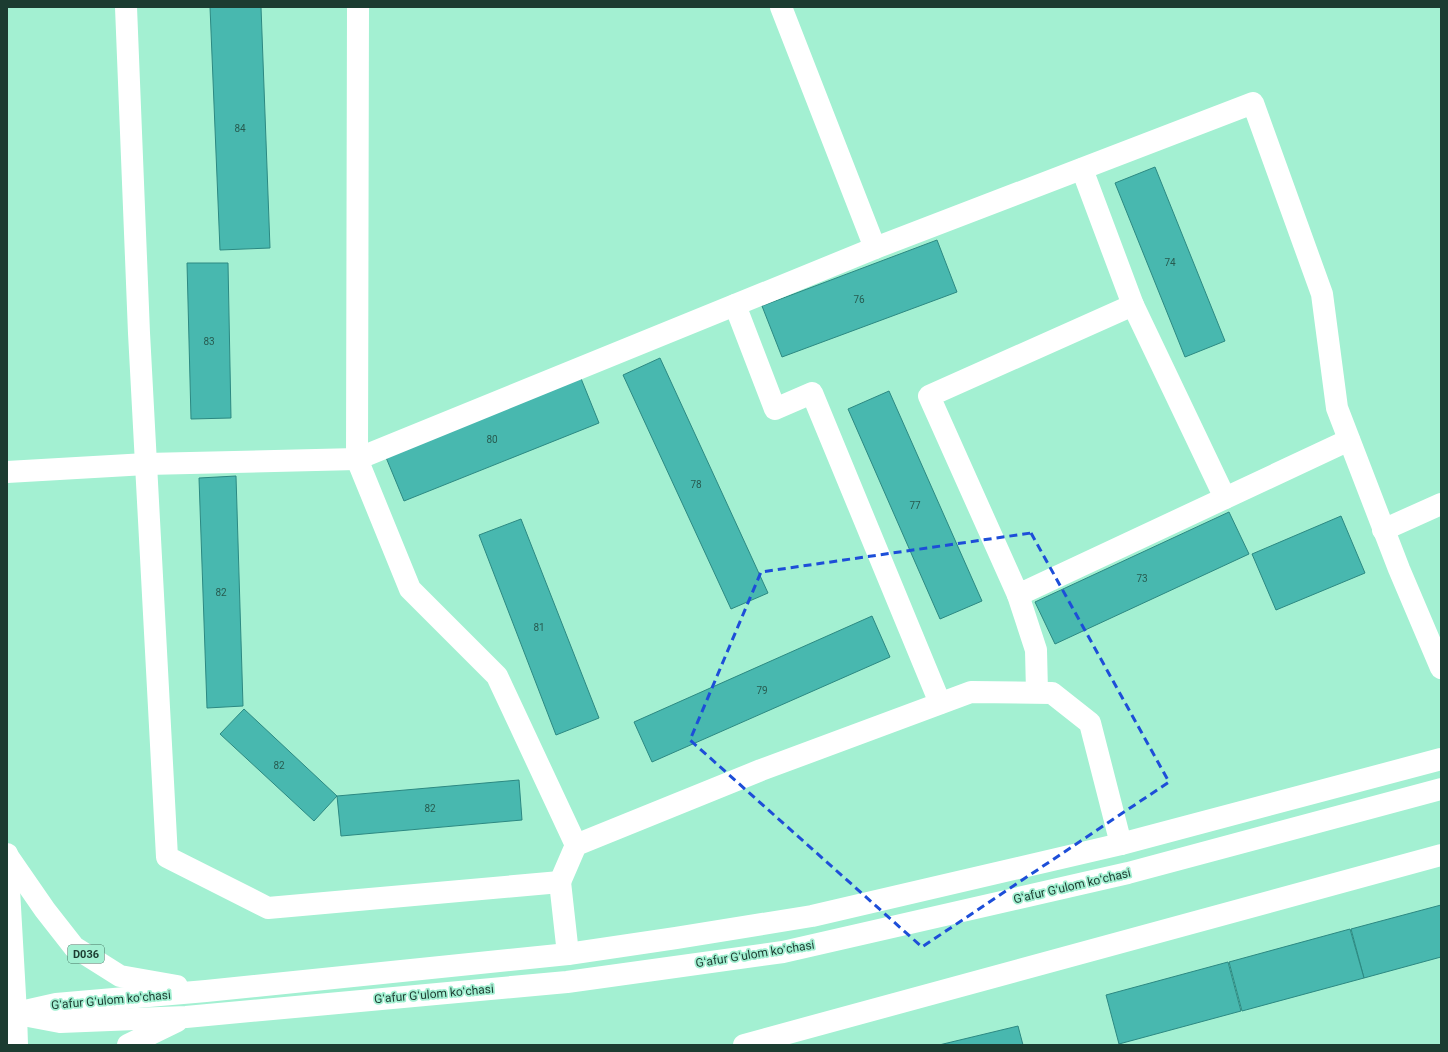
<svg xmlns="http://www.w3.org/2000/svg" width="1448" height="1052" font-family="Roboto,sans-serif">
	<rect width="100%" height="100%" fill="#a3f0d2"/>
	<!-- building -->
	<g fill="#48b8af" stroke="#2c8982">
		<polygon points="210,7 261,7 270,248 220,250"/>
		<polygon points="1155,167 1225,341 1185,357 1115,183"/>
		<polygon points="937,240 957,292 782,357 762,306"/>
		<polygon points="187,263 228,263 231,418 191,419"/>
		<polygon points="660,358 768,593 731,609 623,375"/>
		<polygon points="580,376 599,423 404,501 385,455"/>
		<polygon points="889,391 982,601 940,619 848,409"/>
		<polygon points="236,476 243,706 207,708 199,478"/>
		<polygon points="1229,512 1249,554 1055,644 1035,602"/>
		<polygon points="1341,516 1365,573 1276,610 1252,554"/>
		<polygon points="521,519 599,718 556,735 479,535"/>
		<polygon points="872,616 890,657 652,762 634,722"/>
		<polygon points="244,709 337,796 314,821 220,734"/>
		<polygon points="519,780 522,820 341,836 337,796"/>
		<polygon points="1441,905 1441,957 1364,978 1351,929"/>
		<polygon points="1350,929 1364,978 1242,1011 1229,962"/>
		<polygon points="1228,962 1241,1011 1119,1044 1106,995"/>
		<polygon points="1018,1026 1023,1045 939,1045"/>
	</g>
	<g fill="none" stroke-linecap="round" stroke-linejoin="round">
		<!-- minor -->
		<g stroke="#fff" stroke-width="22">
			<polyline points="126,7 139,333 167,857 268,908 560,882 568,954"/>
			<polyline points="358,7 357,459 410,589 497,676 576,845"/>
			<polyline points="781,7 875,248 1253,103 1322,294 1337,408 1399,569 1441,668"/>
			<polyline points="1082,169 1133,305 929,396 1018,595 1349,440"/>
			<polyline points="735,305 775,409 812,393 940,703"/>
			<polyline points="1133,305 1225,498"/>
			<polyline points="7,472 146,464 357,459 875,248"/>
			<polyline points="1383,530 1441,504"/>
			<polyline points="1018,595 1036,650 1037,692"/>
			<polyline points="560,882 576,845 761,770 971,692 1052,693 1090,723 1121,844"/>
			<polyline points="744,1045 1441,855"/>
		</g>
		<!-- major -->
		<g stroke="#fff" stroke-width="22">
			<polyline points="7,854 16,1013 17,1045"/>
			<polyline points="7,855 45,910 74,947 120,976 177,986"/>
			<polyline points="16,1013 56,1004 206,991 568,954 676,938 812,916 1121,844 1441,759"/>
			<polyline points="23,1015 60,1022 186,1017 567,982 783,952 1128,873 1441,789"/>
			<polyline points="128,1045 177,1021"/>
		</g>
	</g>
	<!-- marked area -->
	<path fill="none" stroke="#1d4ed8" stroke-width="3" stroke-dasharray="8 5" stroke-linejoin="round" d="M1031 533 1169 782 922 947 690 740 761 572Z"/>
	<g text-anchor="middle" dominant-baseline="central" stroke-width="3.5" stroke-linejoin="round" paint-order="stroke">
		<!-- number labels -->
		<g font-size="10" fill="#275b50">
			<text x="240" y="128">84</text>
			<text x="1170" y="262">74</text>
			<text x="859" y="299">76</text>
			<text x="209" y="341">83</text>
			<text x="492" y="439">80</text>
			<text x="696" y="484">78</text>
			<text x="915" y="505">77</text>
			<text x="1142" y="578">73</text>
			<text x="221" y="592">82</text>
			<text x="539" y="627">81</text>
			<text x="762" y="690">79</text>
			<text x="279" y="765">82</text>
			<text x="430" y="808">82</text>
		</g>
		<!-- shield labels -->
		<rect fill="#a3f0d2" stroke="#447261" stroke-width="1" x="68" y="945" width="36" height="18" rx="3"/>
		<g font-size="11" font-weight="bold" fill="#1c3c31">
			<text x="86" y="954">D036</text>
		</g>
		<!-- street labels -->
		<g font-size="12" fill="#1c3c31" stroke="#a3f0d2">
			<text transform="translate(1072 886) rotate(-13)">Gʻafur Gʻulom koʻchasi</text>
			<text transform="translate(755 954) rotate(-9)">Gʻafur Gʻulom koʻchasi</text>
			<text transform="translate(434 994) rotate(-5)">Gʻafur Gʻulom koʻchasi</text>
			<text transform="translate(111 1000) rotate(-5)">Gʻafur Gʻulom koʻchasi</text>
		</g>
	</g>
	<!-- border -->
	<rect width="1448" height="1052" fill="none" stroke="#1c3c31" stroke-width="16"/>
</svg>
